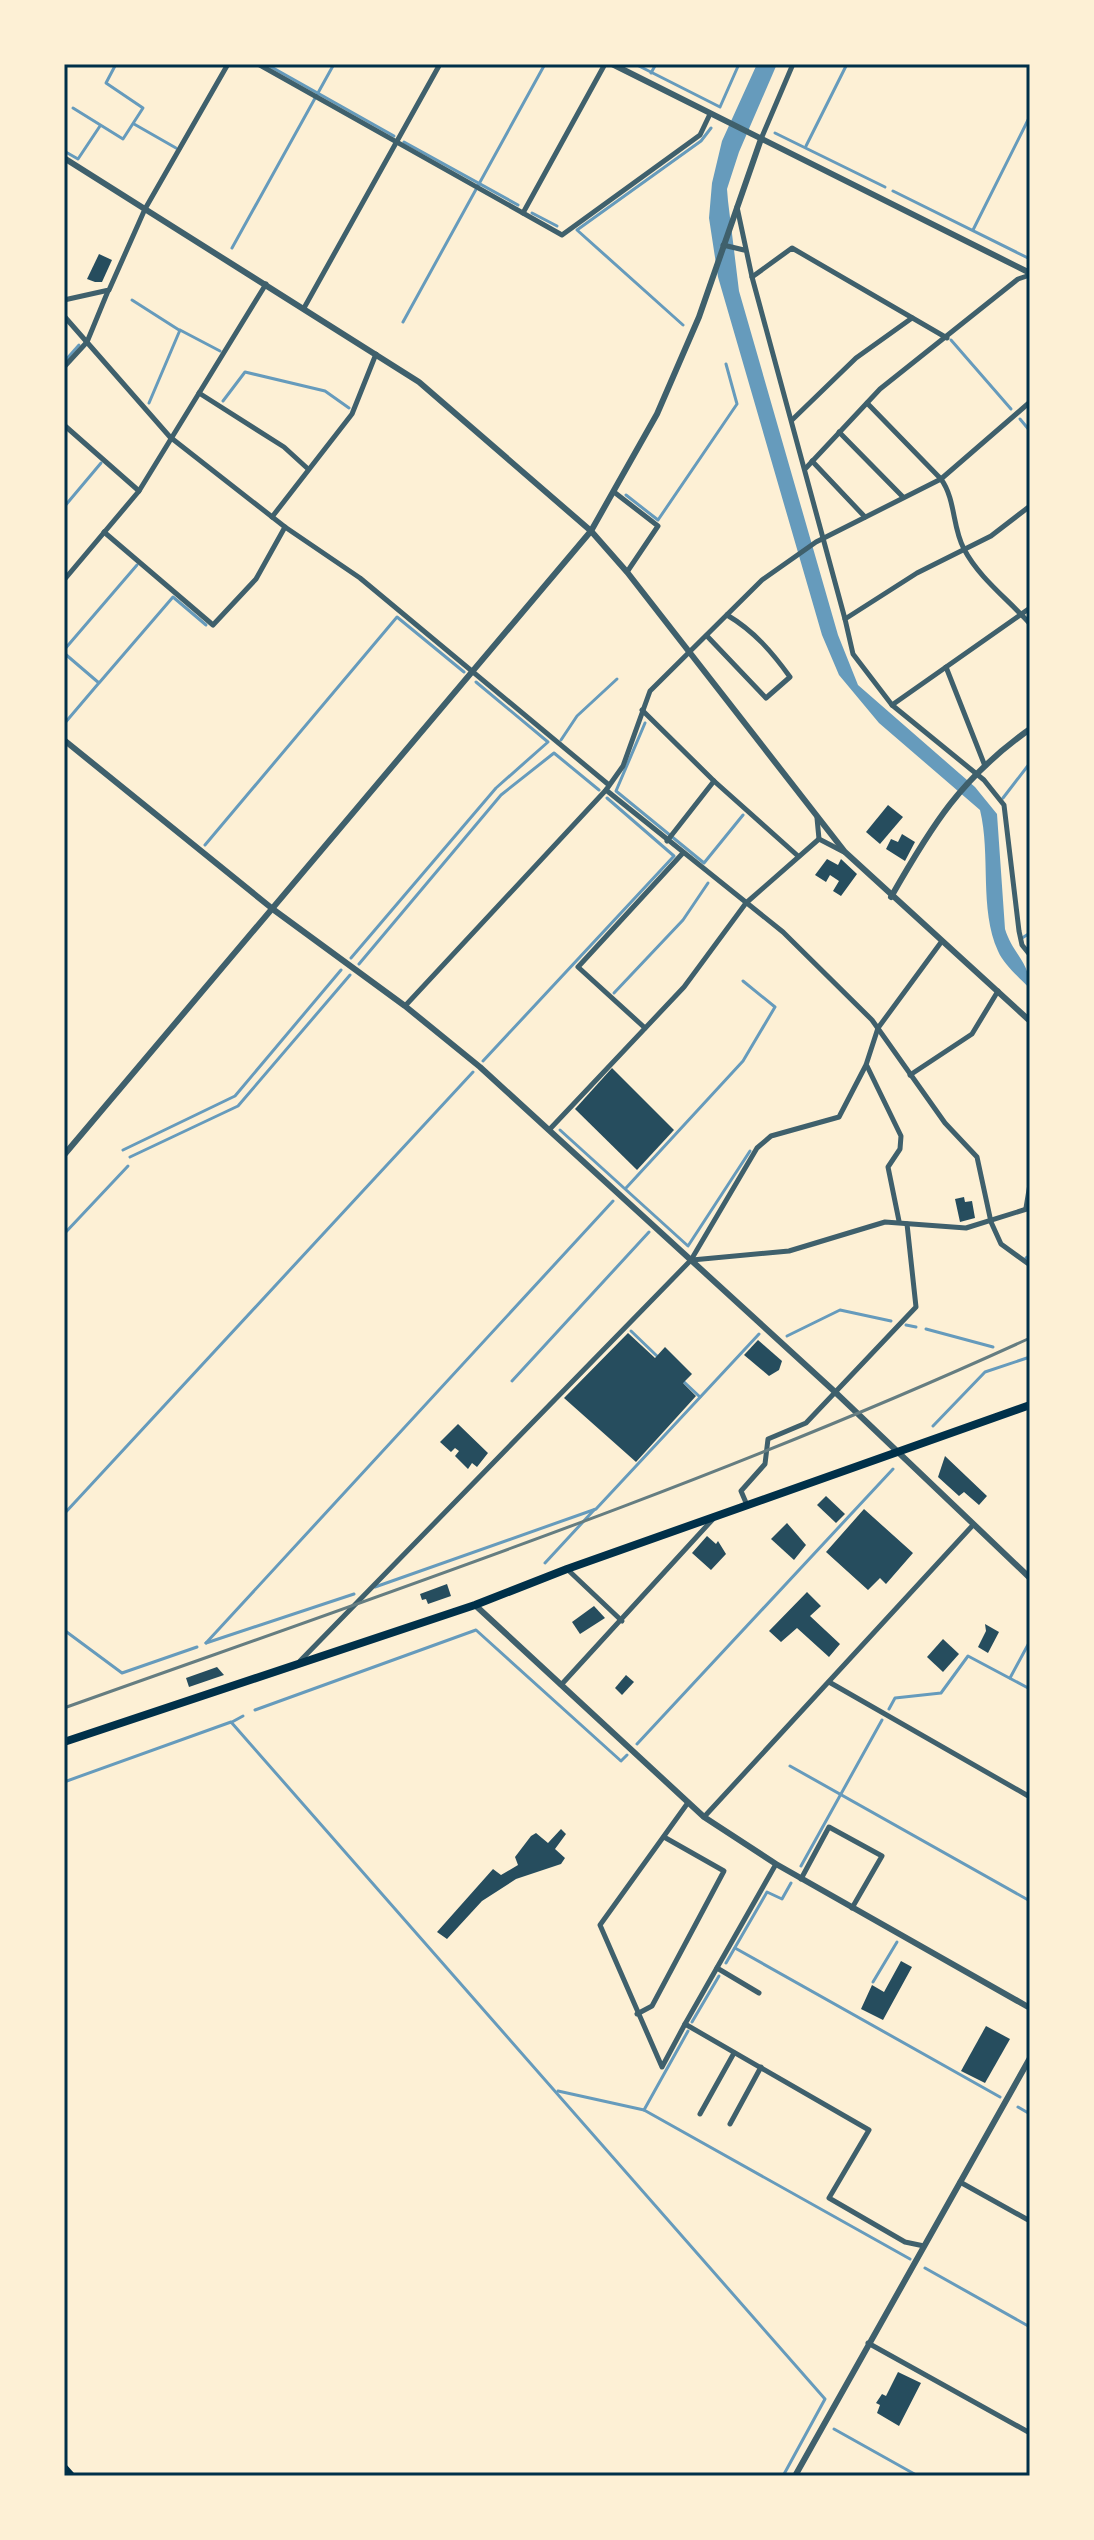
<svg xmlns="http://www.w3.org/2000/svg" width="1094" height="2540" font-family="'Roboto Condensed',sans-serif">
	<rect width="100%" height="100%" fill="#fdf0d5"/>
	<!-- water -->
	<path fill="#669bbc" d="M757 64H777L739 152 727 189 728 201 739 291 838 635 858 685 975 787 997 814 1005 929C1013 955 1030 961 1030 989 1020 978 1004 965 998 951 979 909 991 855 980 810L879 723 839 675 822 635 718 277 709 218 712 183 722 141Z"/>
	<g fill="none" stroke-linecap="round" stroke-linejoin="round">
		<!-- stream -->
		<g stroke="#669bbc" stroke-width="3">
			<polyline points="266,64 394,136"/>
			<polyline points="635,64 720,107 739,64"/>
			<polyline points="651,73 656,64"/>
			<polyline points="73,108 123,139 143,108 106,83 116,64"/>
			<polyline points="134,124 176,148"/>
			<polyline points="775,133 885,187"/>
			<polyline points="404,142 518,205"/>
			<polyline points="806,146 847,64"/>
			<polyline points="64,151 78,159 100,126"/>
			<polyline points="893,191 1030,259"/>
			<polyline points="532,213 557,226"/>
			<polyline points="973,230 1030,116"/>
			<polyline points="232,248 334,64"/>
			<polyline points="132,300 179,330"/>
			<polyline points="403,322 545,64"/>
			<polyline points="683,325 577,230 701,141 711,128"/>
			<polyline points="951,340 1011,409"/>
			<polyline points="64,362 79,345"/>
			<polyline points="223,401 245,372 325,391 349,408"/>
			<polyline points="149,403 180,330 220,351"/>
			<polyline points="1020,419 1030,431"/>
			<polyline points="626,495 658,520 737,404 726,364"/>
			<polyline points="64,507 101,463"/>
			<polyline points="64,650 137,565"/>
			<polyline points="64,653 99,683 173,597 206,625"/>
			<polyline points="645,723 616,791 704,863 743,815"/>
			<polyline points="64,724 98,684"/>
			<polyline points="561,740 577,716 617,679"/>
			<polyline points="1003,798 1030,763"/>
			<polyline points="205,845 397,617 464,672"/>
			<polyline points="1022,938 1030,933"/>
			<polyline points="351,958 496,788 548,742 476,682"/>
			<polyline points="359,964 501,795 554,753 599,790"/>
			<polyline points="614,993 683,920 708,883"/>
			<polyline points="483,1061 674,856 607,798"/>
			<polyline points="560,1130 688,1246 750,1151"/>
			<polyline points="123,1150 235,1096 341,970"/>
			<polyline points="130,1157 238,1106 350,975"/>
			<polyline points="626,1188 743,1061 775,1007 743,981"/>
			<polyline points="64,1234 128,1166"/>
			<polyline points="1026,1258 1030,1255"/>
			<polyline points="906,1325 916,1327"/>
			<polyline points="926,1329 993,1347"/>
			<polyline points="631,1331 657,1356"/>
			<polyline points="787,1336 840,1310 891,1321"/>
			<polyline points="512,1381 649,1232"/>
			<polyline points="683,1381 700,1397"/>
			<polyline points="933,1426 985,1372 1030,1357"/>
			<polyline points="64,1514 473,1072"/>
			<polyline points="545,1563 594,1510"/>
			<polyline points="375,1587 596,1509 759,1334"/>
			<polyline points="64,1630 122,1673 197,1647"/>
			<polyline points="206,1643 613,1201"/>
			<polyline points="206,1643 354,1594"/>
			<polyline points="1010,1678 1030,1641"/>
			<polyline points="889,1709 895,1698 941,1693 968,1656 1030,1689"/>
			<polyline points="255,1710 476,1630 621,1761 627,1755"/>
			<polyline points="232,1722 243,1716"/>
			<polyline points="637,1744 893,1469"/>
			<polyline points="790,1766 1030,1901"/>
			<polyline points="64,1782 231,1722 825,2399 783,2476"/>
			<polyline points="801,1866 882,1720"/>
			<polyline points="735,1948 1000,2097"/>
			<polyline points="726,1963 767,1892 782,1899 791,1883"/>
			<polyline points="873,1982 897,1942"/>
			<polyline points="692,2022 719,1976"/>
			<polyline points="558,2091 644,2110 910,2259"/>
			<polyline points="1018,2107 1030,2114"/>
			<polyline points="644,2110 688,2031"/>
			<polyline points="925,2268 1030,2327"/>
			<polyline points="834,2429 918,2476"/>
		</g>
	</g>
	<!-- building -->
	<g fill="#264d5e">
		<polygon points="99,254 112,260 102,282 95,282 87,279"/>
		<polygon points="888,805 903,817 880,844 866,832"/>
		<polygon points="902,834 915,842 905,861 886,849 891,839 898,842"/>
		<polygon points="827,859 838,865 841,859 857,874 841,896 833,891 839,881 830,875 826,882 815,875"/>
		<polygon points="612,1068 674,1130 637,1170 575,1109"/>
		<polygon points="964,1197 965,1202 972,1201 975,1218 960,1222 955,1199"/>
		<polygon points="628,1333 655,1358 665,1347 692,1374 683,1383 696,1396 636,1462 564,1398"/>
		<polygon points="758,1340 782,1361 779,1370 769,1376 744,1355"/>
		<polygon points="458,1424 488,1453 477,1467 472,1463 468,1469 455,1456 459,1451 455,1448 451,1452 440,1442"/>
		<polygon points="945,1456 987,1496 979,1505 964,1492 959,1496 938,1477"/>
		<polygon points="826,1496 845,1514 836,1523 817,1505"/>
		<polygon points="864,1509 913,1553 886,1584 880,1578 868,1590 826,1552"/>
		<polygon points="787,1523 806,1545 794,1560 771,1539"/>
		<polygon points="707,1536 716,1544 718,1541 726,1554 711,1570 692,1553"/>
		<polygon points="447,1584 451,1596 428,1604 426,1599 422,1600 420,1594"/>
		<polygon points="807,1592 821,1606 810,1616 840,1644 829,1657 797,1628 781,1642 769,1631"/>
		<polygon points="594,1606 605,1618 580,1634 572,1622"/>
		<polygon points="985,1624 999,1632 988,1653 978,1647 986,1631"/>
		<polygon points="943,1639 959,1654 943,1672 927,1657"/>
		<polygon points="217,1667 224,1675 189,1687 186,1678"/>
		<polygon points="626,1675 634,1682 622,1695 615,1688"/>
		<polygon points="561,1829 566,1834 555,1849 565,1858 561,1864 516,1879 482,1901 447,1939 437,1932 493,1869 501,1875 518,1865 515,1857 531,1836 536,1833 548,1843"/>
		<polygon points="901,1961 912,1967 883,2020 861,2009 872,1985 884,1992"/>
		<polygon points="986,2026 1010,2039 985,2083 961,2071"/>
		<polygon points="898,2372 921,2383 899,2426 877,2413 880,2405 876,2403 882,2394 886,2396"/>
	</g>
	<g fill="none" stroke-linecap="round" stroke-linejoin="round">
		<!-- minor -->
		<g stroke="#3f606c" stroke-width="5">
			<polyline points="258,64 562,235 700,135 710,114"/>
			<polyline points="761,139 793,64"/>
			<polyline points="737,207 752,277"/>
			<polyline points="523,213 605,64"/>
			<polyline points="723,245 744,250"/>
			<polyline points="64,300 109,290 145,209 228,64"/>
			<polyline points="304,308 440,64"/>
			<polyline points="64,316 170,437 285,527 360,578 609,785"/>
			<polyline points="64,367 87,342 108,291"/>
			<polyline points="199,393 284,447 307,468"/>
			<path d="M867 403 941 479C956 500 952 527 964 549 979 578 1009 600 1030 624"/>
			<polyline points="792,420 856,358 912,318"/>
			<polyline points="64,425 139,491"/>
			<polyline points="839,432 903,497"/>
			<polyline points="812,461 865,517"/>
			<polyline points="806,468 880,389 1018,279 1030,275"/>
			<polyline points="614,492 658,526 627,572"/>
			<polyline points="1030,506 991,536 917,573 845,619 853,654 892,705 984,780 1004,805 1019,931 1022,945 1030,955"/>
			<polyline points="272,517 352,414 376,354"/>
			<polyline points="104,532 213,625 256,579 285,527"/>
			<polyline points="64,580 139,491 266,284"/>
			<polyline points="845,619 752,277 792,248 947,338"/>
			<path d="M707 636 766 698 790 677C772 652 754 631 727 615"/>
			<polyline points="946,667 985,766"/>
			<polyline points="892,705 1030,608"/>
			<polyline points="642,710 714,781"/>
			<polyline points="606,790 783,932 872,1020 945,1123 977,1157 991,1222 1001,1244 1030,1265"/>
			<polyline points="817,818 819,839 844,852"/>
			<polyline points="667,841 714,781 798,856"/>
			<polyline points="405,1006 606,790 623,766 650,691 762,580 816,542 941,479 1030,402"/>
			<polyline points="645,1028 578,967 682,854"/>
			<polyline points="867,1066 901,1136 900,1149 888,1167 899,1221"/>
			<polyline points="910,1075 972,1034 998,991"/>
			<polyline points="549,1130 684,987 746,903 819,839"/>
			<polyline points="1026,1208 1030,1184"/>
			<polyline points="692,1260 789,1251 885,1222 966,1228 1030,1208"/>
			<polyline points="747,1505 741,1491 765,1464 768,1439 806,1423 916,1307 907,1224"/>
			<polyline points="567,1569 622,1621"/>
			<polyline points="300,1661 691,1260 757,1148 771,1136 839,1117 866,1065 878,1028 942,941"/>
			<polyline points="829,1682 1030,1797"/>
			<polyline points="561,1685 713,1519"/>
			<polyline points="687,1804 600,1925 662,2067 685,2024 869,2130 829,2198 905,2242 924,2246"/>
			<polyline points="704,1817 973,1525"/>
			<polyline points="801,1879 829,1827 882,1856 852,1908"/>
			<polyline points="717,1968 759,1993"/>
			<polyline points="637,2014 652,2006 724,1871 664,1837"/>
			<polyline points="685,2024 776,1864"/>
			<polyline points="700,2114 734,2053"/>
			<polyline points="730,2124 761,2067"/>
			<polyline points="960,2182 1030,2221"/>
			<polyline points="868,2343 1030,2433"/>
		</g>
		<!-- tertiary -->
		<g stroke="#3f606c" stroke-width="6">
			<polyline points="612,64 1030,273"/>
			<polyline points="64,158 419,382 591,531 627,572 845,852 1030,1021"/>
			<polyline points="64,740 274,910 405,1006 480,1067 834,1391 1030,1578"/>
			<path d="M891 897C932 825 961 778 1030 729"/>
			<polyline points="64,1155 591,531 657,414 699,317 761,139"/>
			<polyline points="475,1605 704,1817 776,1864 1030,2008"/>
			<polyline points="795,2476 1030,2058"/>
		</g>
		<!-- secondary -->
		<polyline stroke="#003049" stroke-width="7" points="64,2467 72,2476"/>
		<!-- primary -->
		<polyline stroke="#003049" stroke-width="8" points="64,1742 475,1605 567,1569 1030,1405"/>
		<!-- rail -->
		<path stroke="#657d81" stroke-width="3" d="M64 1708C389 1592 716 1482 1030 1338"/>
	</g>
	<!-- border -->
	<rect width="1094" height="2540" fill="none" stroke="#fdf0d5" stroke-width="132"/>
	<rect x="66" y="66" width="962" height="2408" fill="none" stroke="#003049" stroke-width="3"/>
</svg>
